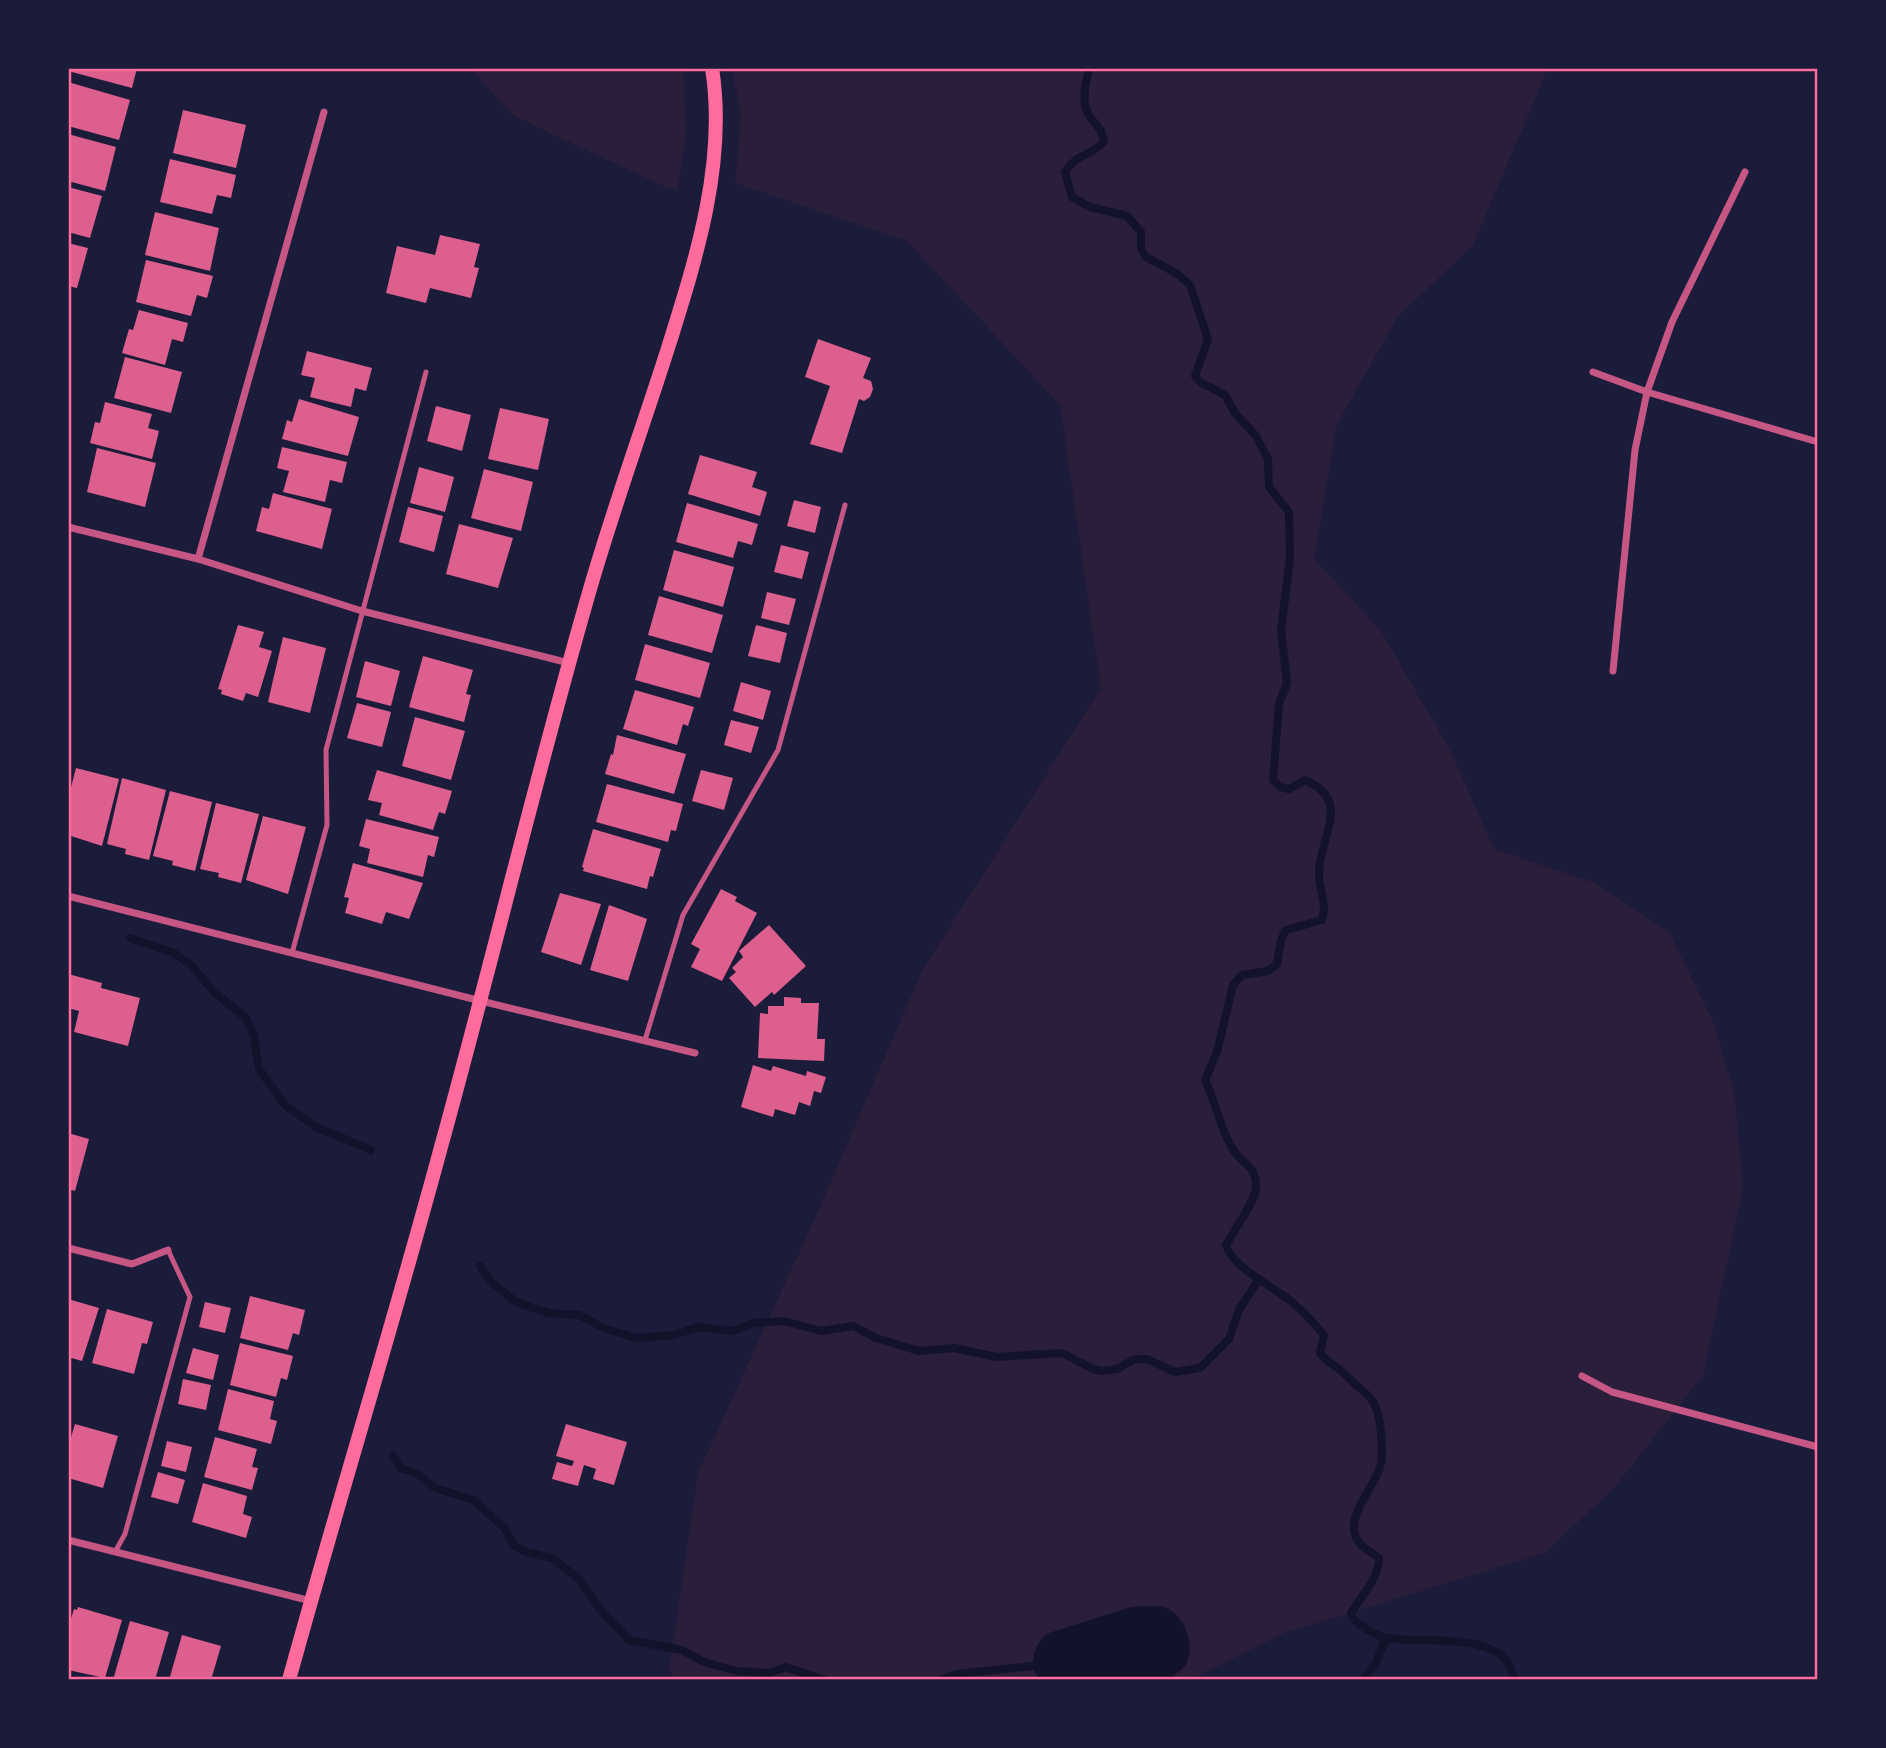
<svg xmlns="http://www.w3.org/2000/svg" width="1886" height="1748" font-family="Signika,sans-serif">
	<rect width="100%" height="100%" fill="#1b1b3a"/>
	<!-- green -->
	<g fill="#2a1e3b">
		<polygon points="470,68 683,68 686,132 678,189 665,187 514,116"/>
		<polygon points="732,68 1548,68 1473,245 1397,318 1337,424 1314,558 1381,631 1450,750 1494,849 1595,883 1669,932 1713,1021 1735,1096 1743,1188 1703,1375 1614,1488 1545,1553 1284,1633 1190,1680 1166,1680 1175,1675 1170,1610 1162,1607 1131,1607 1034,1672 1040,1680 678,1680 669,1672 698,1473 820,1207 922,971 1101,688 1060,405 907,241 735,183 741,116"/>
	</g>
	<!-- water -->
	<path fill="#12122b" d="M1131 1607C1142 1607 1159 1604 1169 1609 1185 1618 1195 1645 1187 1662 1183 1670 1173 1676 1166 1680H1040C1028 1664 1033 1648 1046 1634Z"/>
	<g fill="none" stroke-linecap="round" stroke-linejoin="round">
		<!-- stream -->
		<g stroke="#12122b" stroke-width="8">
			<path d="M1089 68C1086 83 1080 103 1090 117 1097 126 1102 129 1104 141 1091 157 1078 152 1065 172L1072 197 1090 207 1127 216 1141 232V249L1146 257 1176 273 1190 285 1208 339 1195 376 1200 382 1225 395 1235 413 1256 436 1268 459 1269 487 1289 512 1290 558 1281 630 1287 683 1279 704 1273 780 1280 787 1289 789 1305 780C1352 800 1321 834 1319 871 1318 889 1328 902 1322 920L1286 930 1281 940 1277 964 1268 971 1242 975 1233 985 1217 1052 1205 1080C1216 1103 1220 1130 1234 1151 1244 1166 1256 1165 1256 1187 1256 1200 1233 1232 1226 1245 1234 1270 1274 1286 1293 1303 1304 1312 1314 1323 1324 1335L1320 1353C1326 1361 1332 1364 1340 1370 1346 1374 1350 1380 1356 1385 1367 1394 1374 1399 1378 1414 1381 1426 1384 1456 1380 1467 1373 1490 1343 1518 1358 1541 1362 1548 1373 1553 1379 1558 1378 1581 1362 1594 1351 1613L1354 1620C1363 1627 1376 1636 1387 1638 1420 1644 1513 1629 1513 1680"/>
			<polyline points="130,938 174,953 192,966 214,992 246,1018 254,1036 259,1069 286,1106 318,1128 371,1150"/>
			<polyline points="480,1266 490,1281 516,1302 548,1313 579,1315 606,1329 637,1338 674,1335 698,1327 733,1331 753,1323 784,1321 821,1331 853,1326 876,1338 919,1351 954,1348 997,1357 1062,1353 1093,1369 1102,1371 1117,1369 1135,1359 1147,1359 1175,1372 1200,1368 1229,1339 1239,1310 1259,1279"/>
			<polyline points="393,1456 401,1468 418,1474 435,1488 474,1500 505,1529 514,1546 527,1552 552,1558 580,1580 602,1612 629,1640 682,1650 704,1662 737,1671 769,1673 786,1667 825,1680"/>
			<polyline points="941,1680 956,1674 1033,1666"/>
			<polyline points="1362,1680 1375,1665 1386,1638"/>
		</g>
	</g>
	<!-- building -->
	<g fill="#dd5f8e">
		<polygon points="68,68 137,68 132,88 68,71"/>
		<polygon points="68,82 130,100 119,140 68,126 71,107 68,106"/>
		<polygon points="183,110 246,125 236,168 173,153"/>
		<polygon points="68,134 116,147 105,191 68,181"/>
		<polygon points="170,159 236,175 231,198 217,195 212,214 160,202"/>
		<polygon points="68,187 102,196 90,238 68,232"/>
		<polygon points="155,212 219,228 210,271 145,255"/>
		<polygon points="440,235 480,244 474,267 479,268 471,298 430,288 426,303 386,293 397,246 435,255"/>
		<polygon points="68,243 88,248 77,288 68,286"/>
		<polygon points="146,260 213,276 207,298 197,295 191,316 136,302"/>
		<polygon points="139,310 188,323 183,342 172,339 165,365 122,353 129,329 133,330"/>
		<polygon points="818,339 871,358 863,378 871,381 873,389 870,397 864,401 859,399 842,453 810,444 830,386 805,377"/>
		<polygon points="307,351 372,368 366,391 355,388 351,407 310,397 315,378 301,375"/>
		<polygon points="125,357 182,372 171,413 114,398"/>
		<polygon points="299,399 359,417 348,456 282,439 287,420 292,422"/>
		<polygon points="105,402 152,414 148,428 159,431 152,459 90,443 95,422 100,423"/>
		<polygon points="436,406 471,415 462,451 427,441"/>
		<polygon points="500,408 549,419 538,470 488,459"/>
		<polygon points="282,447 347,462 342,483 330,480 325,502 283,492 289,471 277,468"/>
		<polygon points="97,448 156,463 145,507 87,492"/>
		<polygon points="700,455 757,472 752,487 767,492 760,516 688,494"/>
		<polygon points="419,467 454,477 445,512 410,503"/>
		<polygon points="484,469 533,482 521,531 471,518"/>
		<polygon points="273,493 332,509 322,549 256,531 262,507 269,509"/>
		<polygon points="794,500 821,507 815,533 787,526"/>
		<polygon points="687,503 758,524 752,545 738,541 733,558 676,542"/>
		<polygon points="408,507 443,516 434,552 399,542"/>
		<polygon points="459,524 513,538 498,588 446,574"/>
		<polygon points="781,545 809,552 802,579 774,572"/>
		<polygon points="674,550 734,567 723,607 663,590"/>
		<polygon points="767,592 796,599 789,625 761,618"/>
		<polygon points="659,596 723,615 712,653 648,635"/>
		<polygon points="238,625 264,632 259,647 272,651 258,697 246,693 243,701 221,694 222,690 218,689"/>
		<polygon points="756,625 787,633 780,663 748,656"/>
		<polygon points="283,637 326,648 310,713 268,702"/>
		<polygon points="645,644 710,663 700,698 635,680"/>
		<polygon points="423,656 473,670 466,694 471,695 464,722 409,707"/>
		<polygon points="365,661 400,671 391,706 356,697"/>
		<polygon points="741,682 771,691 763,720 733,711"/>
		<polygon points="635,690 694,707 688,726 683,724 677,745 623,729"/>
		<polygon points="357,703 391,712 382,747 347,738"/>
		<polygon points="415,717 465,731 451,780 402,766"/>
		<polygon points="731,720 759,727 751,753 724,745"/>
		<polygon points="617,735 686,754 674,794 605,774 611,754 613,755"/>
		<polygon points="76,768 119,779 102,846 68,835 68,799"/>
		<polygon points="377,770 452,791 445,814 439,812 433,830 379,815 382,803 368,800"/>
		<polygon points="701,770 733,778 724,810 692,801"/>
		<polygon points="122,778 166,790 149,860 125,854 126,849 107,844"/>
		<polygon points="607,784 683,804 676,831 671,830 668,842 596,822"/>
		<polygon points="170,791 212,802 195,871 172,865 173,861 153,856"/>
		<polygon points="216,803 259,814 241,883 218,877 219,873 200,869"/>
		<polygon points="263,816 306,827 288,894 246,880"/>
		<polygon points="366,819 439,837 434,857 428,855 423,877 367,863 370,849 359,846"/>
		<polygon points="593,829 661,849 653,877 650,876 647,889 583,871 584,868 582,867"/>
		<polygon points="353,863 423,883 409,919 386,912 382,924 345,913 349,898 344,897"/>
		<polygon points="721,889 737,897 735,901 757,913 722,981 691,967 700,949 691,944"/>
		<polygon points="560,893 601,904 581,965 541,952"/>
		<polygon points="609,905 647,919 628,981 590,970"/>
		<polygon points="769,925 806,966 774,995 772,992 755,1007 729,978 736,972 732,968 743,957 739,951"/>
		<polygon points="68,974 102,983 101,988 140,998 128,1046 74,1032 79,1011 68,1008"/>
		<polygon points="784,997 801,998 801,1003 819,1003 817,1039 825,1039 824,1061 758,1058 760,1013 768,1014 768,1006 784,1006"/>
		<polygon points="753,1065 771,1071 773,1066 806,1076 807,1071 826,1077 821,1093 814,1091 810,1106 799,1102 795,1115 775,1109 773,1117 741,1107"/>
		<polygon points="68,1133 89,1139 75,1191 68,1189"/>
		<polygon points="250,1296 305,1310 299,1335 293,1333 288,1350 240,1338"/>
		<polygon points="68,1299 99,1308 82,1361 68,1357"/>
		<polygon points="205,1302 231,1308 225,1333 199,1327"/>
		<polygon points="107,1309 153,1322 147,1344 142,1343 134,1374 92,1363"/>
		<polygon points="240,1343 293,1356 287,1380 281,1378 276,1397 230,1385"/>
		<polygon points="193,1348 219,1355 213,1380 186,1373"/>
		<polygon points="183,1379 211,1385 206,1410 178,1404"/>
		<polygon points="228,1389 274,1401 270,1419 277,1421 271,1444 218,1430"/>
		<polygon points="75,1424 118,1436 103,1488 68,1478 68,1447"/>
		<polygon points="566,1424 627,1442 614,1485 593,1479 596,1469 584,1465 578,1486 552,1479 557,1462 572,1466 574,1461 556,1456"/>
		<polygon points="215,1437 257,1449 252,1467 258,1468 252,1490 204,1477"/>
		<polygon points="167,1441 192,1447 186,1472 161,1466"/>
		<polygon points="158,1472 185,1480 178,1504 151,1497"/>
		<polygon points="203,1483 247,1496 243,1514 252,1517 246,1538 192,1522"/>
		<polygon points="78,1607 122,1620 105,1678 68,1670 68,1628 74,1609 77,1610"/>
		<polygon points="130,1621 169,1632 155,1680 113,1680"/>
		<polygon points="182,1635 221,1646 211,1680 169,1680"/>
	</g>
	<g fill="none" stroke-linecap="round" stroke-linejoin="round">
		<!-- service -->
		<g stroke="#c65784" stroke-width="5">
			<polyline points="292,953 327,825 326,750 426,372"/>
			<polyline points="645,1040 683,915 778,750 845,505"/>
			<polyline points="115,1552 125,1534 190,1297 168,1250"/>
		</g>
		<!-- minor -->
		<g stroke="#c65784" stroke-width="7">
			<polyline points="1593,372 1647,392 1818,442"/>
			<polyline points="68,527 198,559 362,611 569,663"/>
			<polyline points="198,559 324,112"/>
			<polyline points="1613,671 1635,450 1647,392 1672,322 1745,172"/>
			<polyline points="68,896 481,1001 695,1053"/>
			<polyline points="68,1248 132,1264 168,1250"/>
			<polyline points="1582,1376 1612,1392 1818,1447"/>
			<polyline points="68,1540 311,1601"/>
		</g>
		<!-- secondary -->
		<path stroke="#ff6b9d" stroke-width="14" d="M289 1680C338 1502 393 1325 441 1147 491 966 534 784 586 603 610 517 641 433 668 348 696 259 727 162 712 68"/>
	</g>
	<!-- border -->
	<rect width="1886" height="1748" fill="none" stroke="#1b1b3a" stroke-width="140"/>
	<rect x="70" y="70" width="1746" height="1608" fill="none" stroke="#ff6b9d" stroke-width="2.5"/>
</svg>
